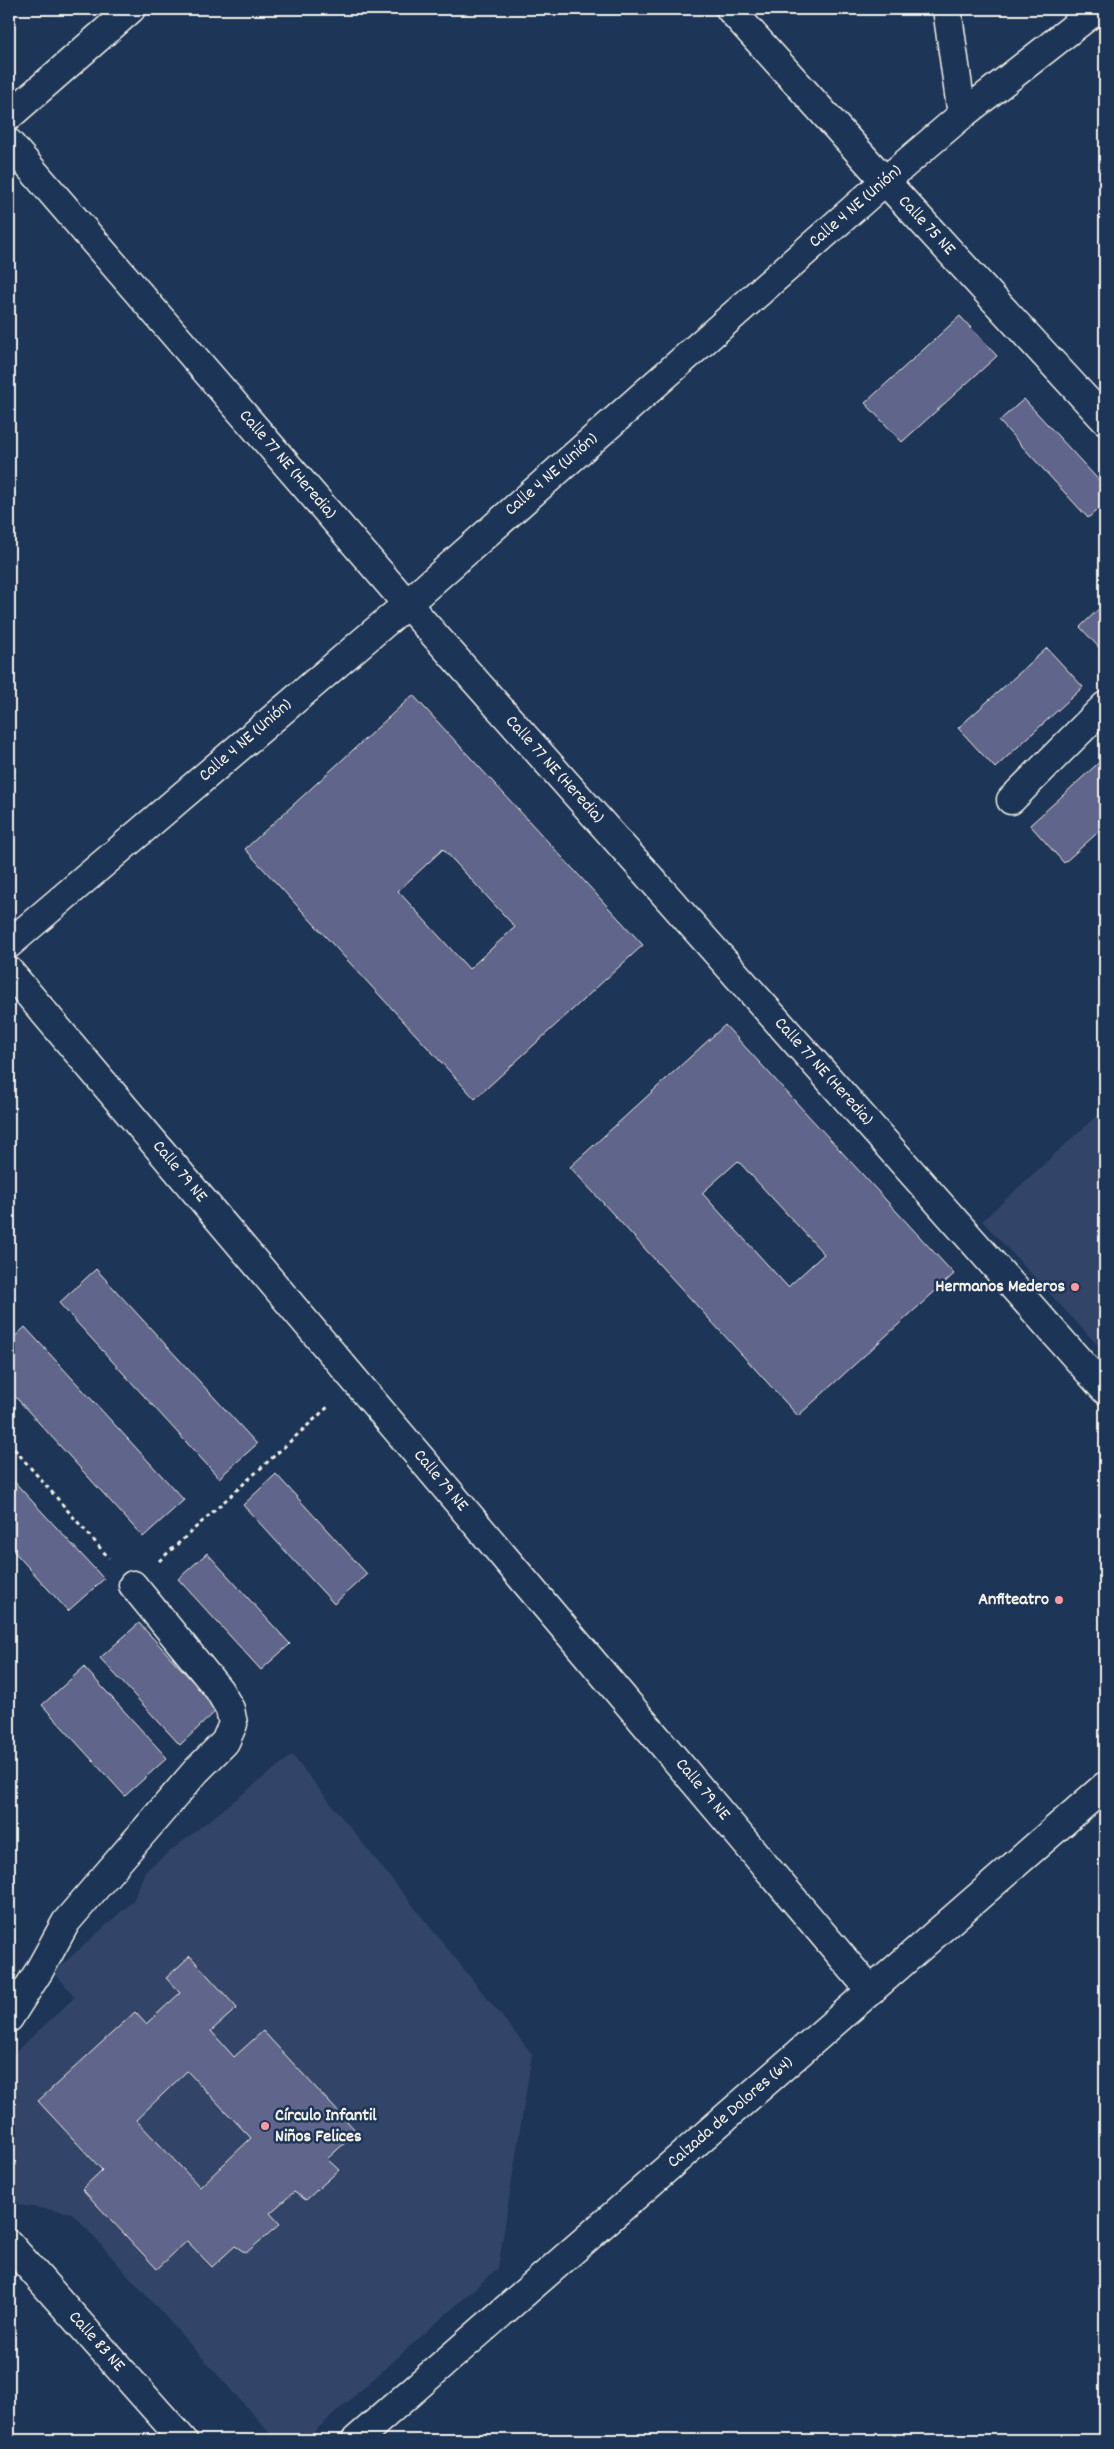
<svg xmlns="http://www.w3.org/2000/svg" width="1114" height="2449" font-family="Dekko,sans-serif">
	<rect width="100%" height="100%" fill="#1d3557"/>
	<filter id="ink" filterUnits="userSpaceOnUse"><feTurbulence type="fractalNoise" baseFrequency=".02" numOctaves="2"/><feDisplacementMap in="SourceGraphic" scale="10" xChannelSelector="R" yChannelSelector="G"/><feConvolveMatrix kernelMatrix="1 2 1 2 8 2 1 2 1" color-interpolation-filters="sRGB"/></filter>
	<g filter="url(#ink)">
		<!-- built -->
		<g fill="#314467">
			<polygon points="1105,1108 1105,1353 982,1221"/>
			<polygon points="292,1755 532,2054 498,2268 305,2440 276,2440 72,2213 19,2205 9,2194 9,2058 75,1997 54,1972 133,1901 145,1871"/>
		</g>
		<!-- building -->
		<g fill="#61668b" stroke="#f4f1e8" fill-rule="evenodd">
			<polygon points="960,316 997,356 902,442 865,403"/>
			<polygon points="1024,399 1105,487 1105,503 1088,518 999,421"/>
			<polygon points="1105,603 1105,654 1080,627"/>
			<polygon points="1047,648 1083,687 995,768 958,728"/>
			<path d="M413 695 643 945 475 1099 245 849ZM443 849 515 927 469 969 398 891Z"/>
			<polygon points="1105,757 1105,826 1064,863 1030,825"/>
			<path d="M725 1025 954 1274 798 1416 570 1167ZM738 1161 824 1254 788 1287 702 1193Z"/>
			<polygon points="96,1269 257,1444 219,1478 59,1303"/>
			<polygon points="25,1327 184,1500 143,1537 9,1390 9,1342"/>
			<polygon points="276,1474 367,1574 334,1604 243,1505"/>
			<polygon points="9,1476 104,1579 68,1611 9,1546"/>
			<polygon points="207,1553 290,1644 261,1670 178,1579"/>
			<polygon points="139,1623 218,1709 180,1745 100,1658"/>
			<polygon points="84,1667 167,1758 125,1796 42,1705"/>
			<path d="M190 1956 237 2008 211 2031 234 2057 263 2031 357 2132 327 2159 339 2170 306 2200 294 2192 270 2213 280 2224 246 2253 235 2246 212 2267 187 2241 157 2269 82 2189 102 2170 38 2101 135 2012 146 2024 180 1993 166 1978ZM187 2071 251 2138 200 2187 136 2120Z"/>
		</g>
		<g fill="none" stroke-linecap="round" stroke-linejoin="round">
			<!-- minor casing -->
			<g stroke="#f4f1e8" stroke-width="31">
				<g id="minor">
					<polyline points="730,9 885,181 1105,420"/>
					<polyline points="947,9 962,115"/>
					<polyline points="9,116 131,9"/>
					<polyline points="9,143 407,604 1105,1390"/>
					<polyline points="1011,800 1105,706"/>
					<polyline points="9,944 407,604 885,181 962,115 1097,9"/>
					<polyline points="9,971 871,1991"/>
					<polyline points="9,2018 39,1971 66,1922 196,1771 225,1742 233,1724 230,1709 219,1690 133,1585"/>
					<polyline points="9,2244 183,2440"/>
				</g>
			</g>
			<!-- major casing -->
			<g stroke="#f4f1e8" stroke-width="31">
				<polyline id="major" points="356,2440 1105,1786"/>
			</g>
			<!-- path -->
			<g stroke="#f4f1e8" stroke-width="3" stroke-dasharray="4 4" stroke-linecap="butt">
				<polyline points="9,1443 109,1558"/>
				<polyline points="159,1561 330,1405"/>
			</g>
			<!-- minor -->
			<use href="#minor" stroke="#1d3557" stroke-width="28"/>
			<!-- major -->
			<use href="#major" stroke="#1d3557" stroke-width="28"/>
		</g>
	</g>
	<!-- markers -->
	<g fill="#ff9aa2" stroke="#1d3557" stroke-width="2">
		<circle cx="1075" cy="1287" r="5"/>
		<circle cx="1059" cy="1600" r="5"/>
		<circle cx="265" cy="2126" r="5"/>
	</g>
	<g text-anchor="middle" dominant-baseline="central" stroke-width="5" stroke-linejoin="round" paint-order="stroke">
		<!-- street labels -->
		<g font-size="18" fill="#f4f1e8" stroke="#1d3557">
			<text transform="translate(856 207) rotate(-41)">Calle 4 NE (Unión)</text>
			<text transform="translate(926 226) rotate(47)">Calle 75 NE</text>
			<text transform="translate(287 465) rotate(49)">Calle 77 NE (Heredia)</text>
			<text transform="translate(552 475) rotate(-41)">Calle 4 NE (Unión)</text>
			<text transform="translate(246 741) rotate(-41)">Calle 4 NE (Unión)</text>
			<text transform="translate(554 770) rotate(48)">Calle 77 NE (Heredia)</text>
			<text transform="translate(823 1072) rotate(48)">Calle 77 NE (Heredia)</text>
			<text transform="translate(179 1172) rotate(50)">Calle 79 NE</text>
			<text transform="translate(440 1481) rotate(50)">Calle 79 NE</text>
			<text transform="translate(702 1790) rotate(50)">Calle 79 NE</text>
			<text transform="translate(731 2113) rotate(-41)">Calzada de Dolores (64)</text>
			<text transform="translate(96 2342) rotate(48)">Calle 83 NE</text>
		</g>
		<!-- poi labels -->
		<g font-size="18" font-weight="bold" fill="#f4f1e8" stroke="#1d3557" text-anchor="end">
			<text x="1065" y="1287">Hermanos Mederos</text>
			<text x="1049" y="1600">Anfiteatro</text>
			<text x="275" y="2116" text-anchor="start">Círculo Infantil<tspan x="275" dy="21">Niños Felices</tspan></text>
		</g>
	</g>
	<!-- margin -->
	<rect width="1114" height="2449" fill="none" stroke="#1d3557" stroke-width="30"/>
	<rect x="15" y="15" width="1084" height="2419" fill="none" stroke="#f4f1e8" stroke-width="2" filter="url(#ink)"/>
</svg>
